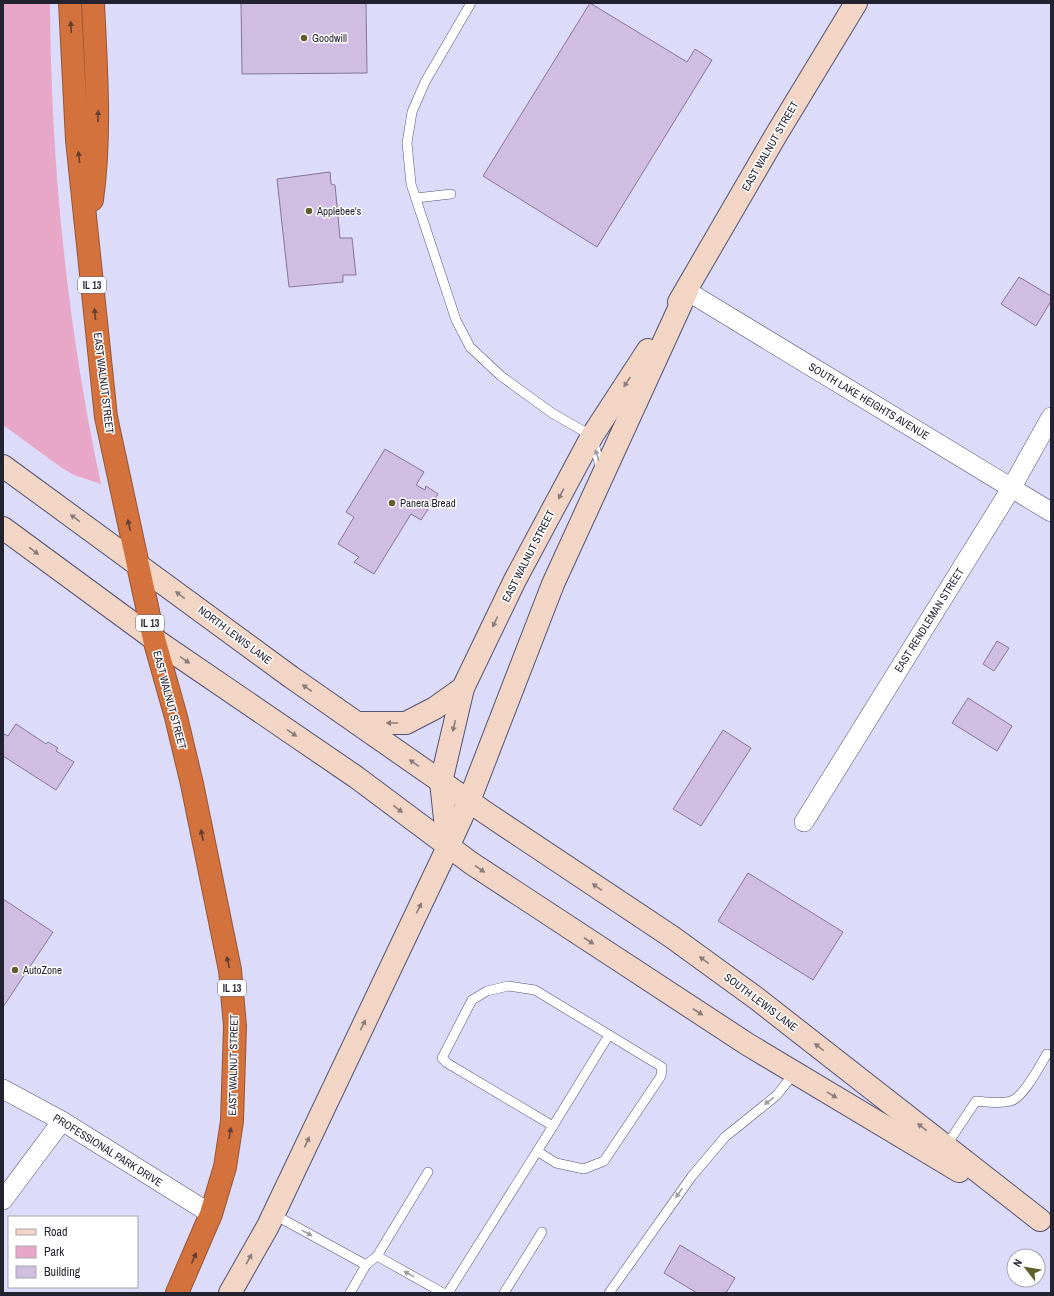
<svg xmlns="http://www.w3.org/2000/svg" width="1054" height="1296" font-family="'Archivo Narrow',sans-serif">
	<rect width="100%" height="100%" fill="#dcdbf9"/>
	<!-- green -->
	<path fill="#e9a7c8" d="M3 3H50C51 164 67 326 101 484L74 475 62 468 3 425Z"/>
	<!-- building -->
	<g fill="#d0bee2" stroke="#867596">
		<polygon points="241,3 366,3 367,73 242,74"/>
		<polygon points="590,3 687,62 695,49 712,60 597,247 483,176"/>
		<polygon points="330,172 331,184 335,185 340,238 352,238 356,275 343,275 343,282 289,287 277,179"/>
		<polygon points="1019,277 1051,296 1051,301 1036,326 1001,304"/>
		<polygon points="385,449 424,472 416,485 425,490 426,486 438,494 421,520 411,514 374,574 354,562 359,557 338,544 354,517 346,512"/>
		<polygon points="997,641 1009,648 994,671 983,664"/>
		<polygon points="968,698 1012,726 997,751 952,723"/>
		<polygon points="16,724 46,744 48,742 58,748 56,751 74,762 56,790 3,756 3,736 4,734 8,736"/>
		<polygon points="723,730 751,748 701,826 673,809"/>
		<polygon points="748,873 843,932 813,980 718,921"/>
		<polygon points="3,899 53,932 3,1007"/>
		<polygon points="680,1245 735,1278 726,1293 697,1293 664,1273"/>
	</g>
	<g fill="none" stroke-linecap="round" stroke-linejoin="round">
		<!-- lane casing -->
		<g stroke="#545272" stroke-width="10">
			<g id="lane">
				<polyline points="471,3 425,82 412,112 407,143 411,184 456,320 470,347 501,376 552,413 592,436 601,470"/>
				<polyline points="416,198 451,194"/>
				<polyline points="553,1126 609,1035"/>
				<path d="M946 1146 976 1101C987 1102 999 1104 1011 1101 1024 1097 1040 1065 1047 1054"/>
				<polyline points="273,1214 366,1265"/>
				<polyline points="377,1256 428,1172"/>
				<polyline points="350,1293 366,1265 377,1256 443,1293"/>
				<polyline points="448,1293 553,1126 447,1063 442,1058 472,1000 487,991 508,986 535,990 662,1067 661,1076 604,1161 584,1169 556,1163 537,1151"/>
				<polyline points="504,1293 542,1232"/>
				<polyline points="609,1293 692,1176 725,1137 777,1095 795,1072"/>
			</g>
		</g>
		<!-- street casing -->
		<g stroke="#545272" stroke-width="20">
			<g id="street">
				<polyline points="687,291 1051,512"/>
				<polyline points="804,822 1012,487 1051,417"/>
				<polyline points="3,1089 62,1121 211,1214"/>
				<polyline points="3,1200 62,1121"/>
			</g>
		</g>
		<!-- secondary casing -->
		<g stroke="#545272" stroke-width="24">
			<g id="secondary">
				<polyline points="679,302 776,135 856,3"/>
				<polyline points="3,466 291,677 486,813 672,937 756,998 1040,1220"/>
				<polyline points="3,528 154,639 356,777 471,863 747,1044 959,1171"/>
				<polyline points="357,723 406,723 435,708 463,688"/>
				<polyline points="448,846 441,782 463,688 515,580 592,436 648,350"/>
				<polyline points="230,1293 268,1226 448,847 469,801 553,584 687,291"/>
			</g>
		</g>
		<!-- highway casing -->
		<g stroke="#955638" stroke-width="24">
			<g id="highway">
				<polyline points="70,3 77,140 106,417 154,639 176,717 192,784 230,970 235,1026 232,1121 225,1167 211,1214 177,1293"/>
				<path d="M92 200C101 134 96 69 93 3"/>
			</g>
		</g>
		<!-- lane -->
		<use href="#lane" stroke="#fff" stroke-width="9"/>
		<!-- street -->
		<use href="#street" stroke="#fff" stroke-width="19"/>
		<!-- secondary -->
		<use href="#secondary" stroke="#f2d5c4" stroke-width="22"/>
		<!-- highway -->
		<use href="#highway" stroke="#d3723c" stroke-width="22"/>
	</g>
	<!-- one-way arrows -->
	<defs><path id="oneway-solid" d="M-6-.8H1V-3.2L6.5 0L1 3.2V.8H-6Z"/></defs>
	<g fill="#613e34">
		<use href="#oneway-solid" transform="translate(71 27) rotate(-93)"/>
		<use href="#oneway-solid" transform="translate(98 116) rotate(-88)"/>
		<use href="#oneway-solid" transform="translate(79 157) rotate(-96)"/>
		<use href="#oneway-solid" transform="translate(95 314) rotate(-96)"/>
		<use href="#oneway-solid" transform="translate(129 525) rotate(-102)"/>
		<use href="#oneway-solid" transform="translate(202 835) rotate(-101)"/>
		<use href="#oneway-solid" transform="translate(228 962) rotate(-102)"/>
		<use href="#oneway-solid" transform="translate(230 1133) rotate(-81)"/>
		<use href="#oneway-solid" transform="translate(194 1258) rotate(-66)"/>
	</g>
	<g fill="#8a7c7a">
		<use href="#oneway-solid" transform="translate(627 382) rotate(123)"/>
		<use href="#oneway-solid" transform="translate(561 494) rotate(118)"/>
		<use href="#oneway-solid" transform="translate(75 518) rotate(-144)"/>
		<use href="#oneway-solid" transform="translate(34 551) rotate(37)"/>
		<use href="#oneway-solid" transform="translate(180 595) rotate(-143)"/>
		<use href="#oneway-solid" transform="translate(495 622) rotate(116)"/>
		<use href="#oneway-solid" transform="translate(185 660) rotate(34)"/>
		<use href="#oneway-solid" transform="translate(307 688) rotate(-145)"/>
		<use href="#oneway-solid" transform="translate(392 723) rotate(-180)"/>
		<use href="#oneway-solid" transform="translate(454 726) rotate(103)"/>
		<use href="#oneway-solid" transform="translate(292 733) rotate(34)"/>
		<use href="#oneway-solid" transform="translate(414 763) rotate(-145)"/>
		<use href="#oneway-solid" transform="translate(398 809) rotate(38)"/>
		<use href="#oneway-solid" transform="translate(480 869) rotate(34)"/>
		<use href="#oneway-solid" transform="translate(597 887) rotate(-146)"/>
		<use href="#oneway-solid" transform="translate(419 908) rotate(-64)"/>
		<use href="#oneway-solid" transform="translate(589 941) rotate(33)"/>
		<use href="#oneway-solid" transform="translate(704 960) rotate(-144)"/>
		<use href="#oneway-solid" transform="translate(698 1012) rotate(33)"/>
		<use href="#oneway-solid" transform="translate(363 1025) rotate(-64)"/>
		<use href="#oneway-solid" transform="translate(819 1047) rotate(-142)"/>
		<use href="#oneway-solid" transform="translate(832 1095) rotate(31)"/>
		<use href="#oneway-solid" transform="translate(922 1127) rotate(-142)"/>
		<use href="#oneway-solid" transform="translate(307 1142) rotate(-65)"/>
		<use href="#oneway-solid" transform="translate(249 1259) rotate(-61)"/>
	</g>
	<g fill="#9c9ca2">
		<use href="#oneway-solid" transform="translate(597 455) rotate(-106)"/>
		<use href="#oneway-solid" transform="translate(769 1101) rotate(142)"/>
		<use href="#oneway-solid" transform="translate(679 1193) rotate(125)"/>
		<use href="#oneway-solid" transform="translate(307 1233) rotate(29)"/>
		<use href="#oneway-solid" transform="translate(409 1274) rotate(-151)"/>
	</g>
	<!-- markers -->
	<g fill="#5f5e2b" stroke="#fff" stroke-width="1.5">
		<circle cx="304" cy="38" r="4"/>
		<circle cx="309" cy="211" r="4"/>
		<circle cx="392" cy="503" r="4"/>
		<circle cx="15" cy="970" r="4"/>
	</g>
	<g text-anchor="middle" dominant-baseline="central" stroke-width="3" stroke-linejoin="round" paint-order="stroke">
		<!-- shield labels -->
		<g fill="#fff" stroke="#65646e" stroke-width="1">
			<rect x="78" y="277" width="28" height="16" rx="3"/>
			<rect x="136" y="615" width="28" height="16" rx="3"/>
			<rect x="218" y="980" width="28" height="16" rx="3"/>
		</g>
		<g font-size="10" font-weight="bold" fill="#232230">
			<text x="92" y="285">IL 13</text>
			<text x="150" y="623">IL 13</text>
			<text x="232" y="988">IL 13</text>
		</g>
		<!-- poi labels -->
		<g font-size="11" fill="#232230" stroke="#fff" text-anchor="start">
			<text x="312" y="38">Goodwill</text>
			<text x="317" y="211">Applebee's</text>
			<text x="400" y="503">Panera Bread</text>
			<text x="23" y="970">AutoZone</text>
		</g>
		<!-- street labels -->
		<g font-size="11" fill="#232230" stroke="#fff">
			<text transform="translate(770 146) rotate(-60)">EAST WALNUT STREET</text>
			<text transform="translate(104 383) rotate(83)">EAST WALNUT STREET</text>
			<text transform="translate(869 401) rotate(31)">SOUTH LAKE HEIGHTS AVENUE</text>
			<text transform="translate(528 556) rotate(-63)">EAST WALNUT STREET</text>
			<text transform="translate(929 620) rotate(-58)">EAST RENDLEMAN STREET</text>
			<text transform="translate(235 635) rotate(37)">NORTH LEWIS LANE</text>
			<text transform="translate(170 700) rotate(75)">EAST WALNUT STREET</text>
			<text transform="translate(761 1002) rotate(37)">SOUTH LEWIS LANE</text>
			<text transform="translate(233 1065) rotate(-89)">EAST WALNUT STREET</text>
			<text transform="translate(108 1150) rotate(32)">PROFESSIONAL PARK DRIVE</text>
		</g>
	</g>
	<!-- border -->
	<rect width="1054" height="1296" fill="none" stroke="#232230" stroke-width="8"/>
	<!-- legend -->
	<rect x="8" y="1216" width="130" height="72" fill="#ffffff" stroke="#a7a7ac"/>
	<rect x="16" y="1229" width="20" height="6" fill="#f2d5c4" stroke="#a7a7ac"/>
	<text x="44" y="1236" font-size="12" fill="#232230">Road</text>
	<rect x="16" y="1246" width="20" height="12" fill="#e9a7c8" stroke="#a7a7ac"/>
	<text x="44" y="1256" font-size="12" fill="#232230">Park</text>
	<rect x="16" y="1266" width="20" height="12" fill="#d0bee2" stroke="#a7a7ac"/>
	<text x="44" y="1276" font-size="12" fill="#232230">Building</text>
	<!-- north arrow -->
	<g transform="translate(1026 1268) rotate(301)"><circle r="19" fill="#ffffff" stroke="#a7a7ac"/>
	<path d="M0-3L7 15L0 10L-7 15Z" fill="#5f5e2b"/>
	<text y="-6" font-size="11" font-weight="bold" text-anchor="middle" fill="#232230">N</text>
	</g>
</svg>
